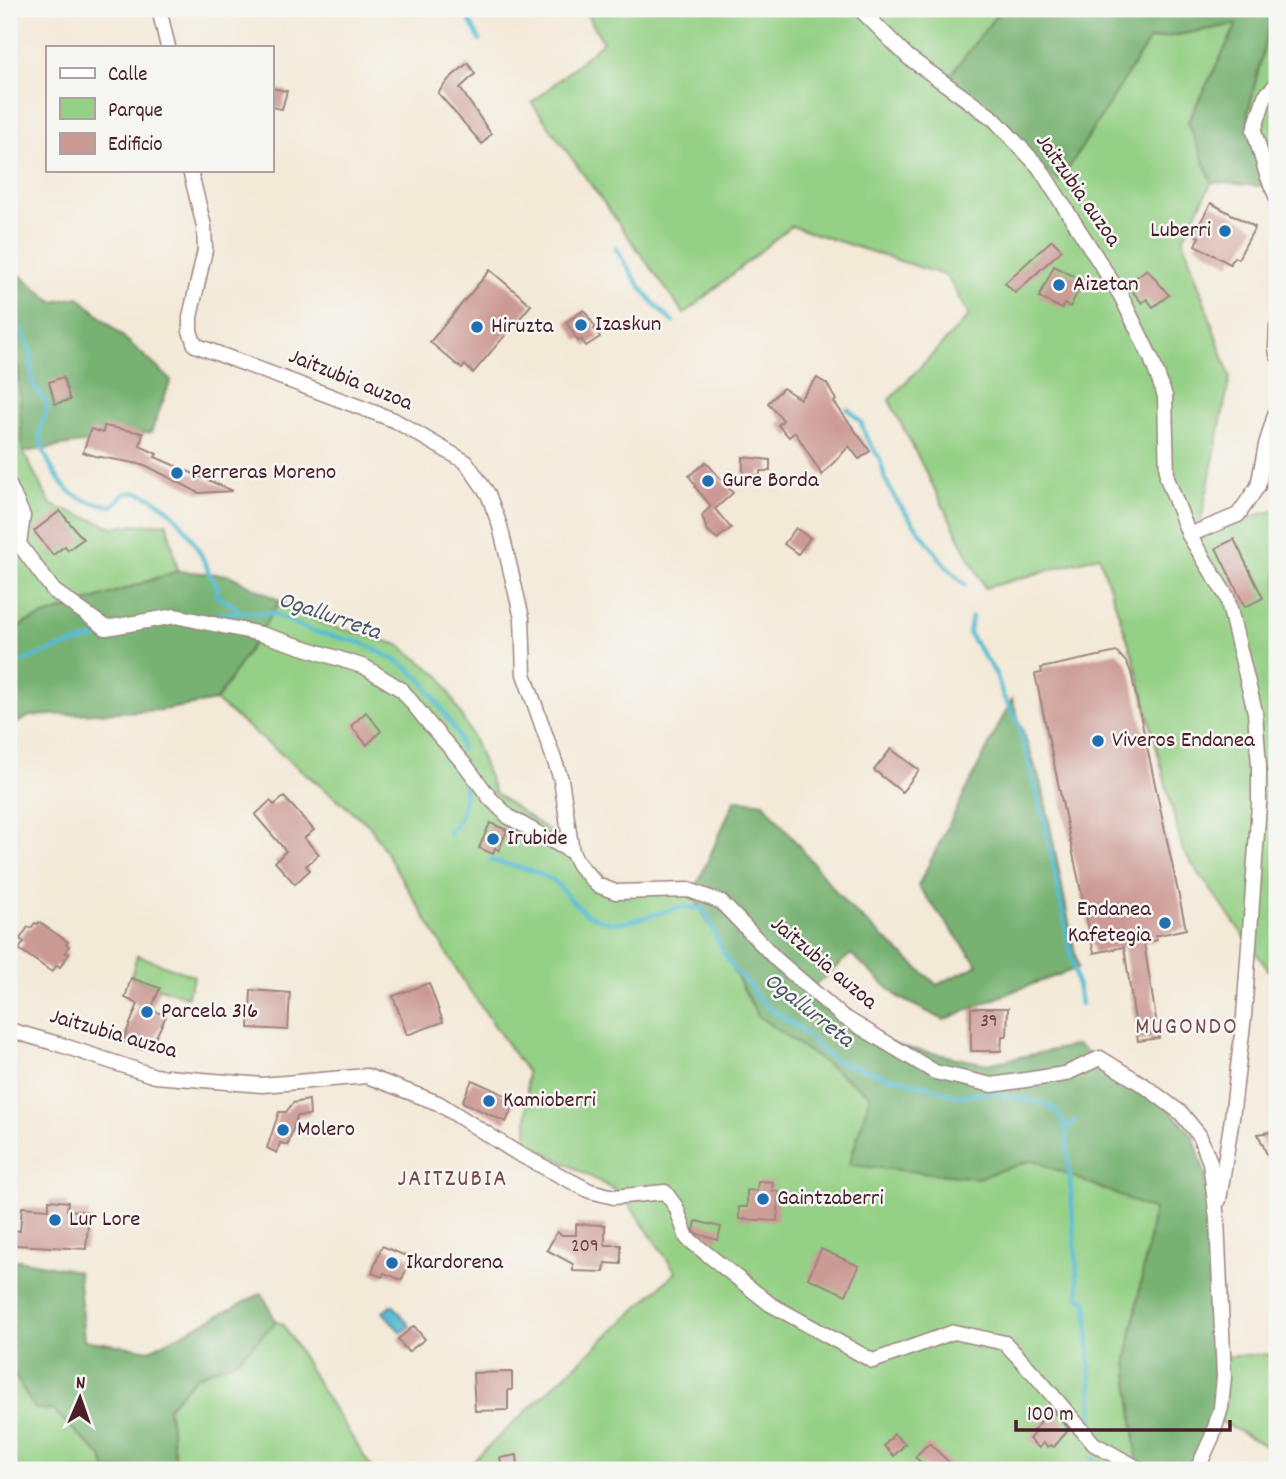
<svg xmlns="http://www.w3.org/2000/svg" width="1286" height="1479" font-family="Dekko,sans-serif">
	<rect width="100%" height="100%" fill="#f6f6f2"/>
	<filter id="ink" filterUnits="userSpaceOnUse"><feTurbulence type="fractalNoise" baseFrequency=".0143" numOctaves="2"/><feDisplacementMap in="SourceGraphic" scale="14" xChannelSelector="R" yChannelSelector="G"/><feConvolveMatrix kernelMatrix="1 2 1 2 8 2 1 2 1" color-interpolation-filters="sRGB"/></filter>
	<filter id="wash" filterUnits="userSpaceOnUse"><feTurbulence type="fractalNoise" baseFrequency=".00686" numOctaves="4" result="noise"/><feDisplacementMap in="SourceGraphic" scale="28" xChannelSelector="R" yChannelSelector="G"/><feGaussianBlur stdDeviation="1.57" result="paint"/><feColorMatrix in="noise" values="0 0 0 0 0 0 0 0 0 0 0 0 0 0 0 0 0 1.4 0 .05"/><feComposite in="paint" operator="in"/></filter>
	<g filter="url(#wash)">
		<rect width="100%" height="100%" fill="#f3e9d7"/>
		<!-- green -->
		<g fill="#94d085" stroke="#6f7858" stroke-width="2">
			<polygon points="584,9 1001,9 943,85 1060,181 1149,40 1238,24 1188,121 1212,182 1183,239 1230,377 1199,530 1277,510 1277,982 1183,851 1133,656 1099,556 985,588 889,400 969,316 947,276 791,226 684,314 532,103 603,42"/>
			<polygon points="1273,9 1277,9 1277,211 1248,113"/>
			<polygon points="9,354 18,367 23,452 51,505 113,527 167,523 178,571 27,622 9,633"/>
			<polygon points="280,601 322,623 399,645 441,677 474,740 495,793 559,838 618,889 693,894 758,1016 870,1095 977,1178 1033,1160 1155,1210 1127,1359 1138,1470 463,1470 676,1272 622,1194 527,1142 527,1072 466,985 370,826 216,701"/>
			<polygon points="137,955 194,976 187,997 131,978"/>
			<polygon points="276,1322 283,1324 323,1392 373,1470 179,1470 175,1458 167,1407 197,1376 237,1360"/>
			<polygon points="1277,1354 1277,1452 1216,1419 1217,1357"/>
			<polygon points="9,1365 34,1407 54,1411 102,1457 106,1470 9,1470"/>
		</g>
		<!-- forest -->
		<g fill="#77b272" stroke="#60684e" stroke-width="2">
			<polygon points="1001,9 1273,9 1248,113 1270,187 1212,182 1188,122 1237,24 1149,40 1060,182 943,85"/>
			<polygon points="9,266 53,302 79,297 171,380 151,432 23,452 18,368 9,354"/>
			<polygon points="178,571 229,575 280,601 216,701 162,710 30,716 9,727 9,633 27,622"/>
			<polygon points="1012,699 1043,790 1078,968 1016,990 944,1020 899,998 851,954 811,989 872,1041 987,1064 1077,1045 1162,1102 1193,1135 1206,1177 1217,1357 1215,1419 1191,1470 1138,1470 1127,1359 1154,1210 1033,1160 977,1178 849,1165 870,1095 758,1016 693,894 735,799 764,803 847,905 937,985 978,965 918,886"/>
			<polygon points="19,1260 78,1271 84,1340 150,1350 262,1293 276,1322 237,1360 197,1376 168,1407 175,1458 179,1470 106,1470 102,1457 54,1411 34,1408 9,1365 9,1261"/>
		</g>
		<!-- water -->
		<polygon fill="#54bbd2" stroke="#4f6d7e" stroke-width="2" points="393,1305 410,1326 401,1333 383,1312"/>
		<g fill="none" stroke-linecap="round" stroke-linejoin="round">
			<!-- stream -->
			<g stroke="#54bbd2" stroke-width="4.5">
				<polyline points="463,9 480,40"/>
				<path d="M616 248C632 276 648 301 673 322"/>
				<path d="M9 314C23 328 32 348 32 368 33 374 31 378 33 384 36 392 46 398 47 406 48 417 40 423 40 432 40 450 57 483 72 493 84 502 99 504 113 506L124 494C129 493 135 492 140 493 172 503 192 535 205 563 209 572 211 580 218 587L216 596 233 605 240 612 260 614 273 613 311 631 363 643 404 665 422 680 440 706 458 735 461 749"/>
				<polyline points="848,409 861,422 866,437 880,459 885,479 896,500 946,566 965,585"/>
				<polyline points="216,615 239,612"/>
				<polyline points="972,617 969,634 996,674 1003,696 1017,719 1046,827 1081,1004"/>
				<polyline points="9,666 53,650 108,634"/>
				<path d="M449 836 450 830C466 817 467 788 461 770"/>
				<path d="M490 860 533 871 555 881 569 898 586 914 610 923 627 922 682 907 703 909C709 918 711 925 715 935 723 954 735 974 751 986L753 993 770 1009 799 1028 824 1052 836 1061 885 1076 931 1087 956 1096 993 1093 1047 1104 1062 1118 1066 1129 1079 1297 1087 1302 1093 1427"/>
				<polyline points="1066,1129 1076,1121"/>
				<polyline points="1091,1470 1093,1458"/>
			</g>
		</g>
		<g id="blocks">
			<!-- building -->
			<g fill="#cc9a94">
				<polygon points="468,63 475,74 460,88 491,134 482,144 438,93 450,78"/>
				<polygon points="271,88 287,91 282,109 271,107"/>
				<polygon points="1211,203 1255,227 1238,259 1234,257 1230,264 1195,245 1199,237 1194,234"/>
				<polygon points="1052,240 1062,250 1015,293 1005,283"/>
				<polygon points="1054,266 1083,281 1070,307 1064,304 1062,309 1039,297"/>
				<polygon points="1147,269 1169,295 1153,307 1147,299 1142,303 1133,292 1136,289 1130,282"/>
				<polygon points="490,270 531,305 473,373 465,365 462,369 430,342"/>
				<polygon points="584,310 596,328 594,329 600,337 586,346 581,339 578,341 566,322"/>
				<polygon points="63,377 70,400 55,404 49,382"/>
				<polygon points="817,378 827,384 836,400 834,402 870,451 859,459 849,446 822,475 795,432 789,437 778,425 783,420 768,403 783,388 800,399"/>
				<polygon points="104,426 143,433 140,446 157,454 155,457 233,491 199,493 145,465 95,456 83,452 91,429 103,433"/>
				<polygon points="1274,452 1277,452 1277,487 1268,485"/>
				<polygon points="743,457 770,460 770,471 760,471 760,475 743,475"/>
				<polygon points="706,462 733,493 715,509 731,528 717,539 707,530 702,515 711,506 695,487 696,486 689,476"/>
				<polygon points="60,511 83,539 68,550 65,546 53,555 34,531"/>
				<polygon points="796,528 810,538 798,554 784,544"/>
				<polygon points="1234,539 1263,598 1245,607 1216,548"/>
				<polygon points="1117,652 1127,663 1131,672 1186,929 1155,936 1157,940 1144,943 1159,1038 1138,1041 1124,947 1094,953 1035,674 1042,673 1041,668"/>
				<polygon points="366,712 381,731 367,745 351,726"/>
				<polygon points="891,749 919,770 902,792 874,770"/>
				<polygon points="284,797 314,830 304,838 319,854 306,866 310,870 295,884 275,862 286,851 255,815 270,801 274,805"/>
				<polygon points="490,823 507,830 499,850 495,848 493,854 479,848"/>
				<polygon points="39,922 68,942 66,944 69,946 65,952 69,954 60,967 57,965 52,972 19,949 24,942 20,939 28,927 31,928 35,923 38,924"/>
				<polygon points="131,978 160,988 151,1009 166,1016 152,1045 145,1043 142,1050 123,1041 138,1004 125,998"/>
				<polygon points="429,983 443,1022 407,1035 393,996"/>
				<polygon points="251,990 290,993 288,1030 249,1028"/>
				<polygon points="971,1008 1008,1008 1007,1036 1002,1036 1001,1051 971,1051"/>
				<polygon points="472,1080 516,1100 506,1122 462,1102"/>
				<polygon points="309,1100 310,1115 297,1116 288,1145 280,1143 277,1153 267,1148 279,1112 286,1112 293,1103"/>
				<polygon points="1277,1131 1277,1177 1258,1134"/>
				<polygon points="758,1181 773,1182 772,1191 779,1191 777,1221 739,1219 739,1207 747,1207 747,1190 757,1191"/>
				<polygon points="49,1200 68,1202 67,1210 89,1212 86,1249 17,1245 9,1243 9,1229 20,1231 22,1207 49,1209"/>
				<polygon points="696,1221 721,1227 718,1240 698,1234 695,1232 694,1230"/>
				<polygon points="576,1224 605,1225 605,1245 621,1245 621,1264 605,1263 604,1272 573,1271 573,1264 547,1250 557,1232 562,1235 576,1235"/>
				<polygon points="382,1246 411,1258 402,1280 384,1273 382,1277 372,1273"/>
				<polygon points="821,1249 859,1266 846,1295 808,1278"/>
				<polygon points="414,1326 425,1339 408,1352 398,1339"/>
				<polygon points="512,1372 512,1390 508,1390 508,1410 475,1411 473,1373"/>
				<polygon points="1051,1409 1069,1429 1054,1447 1050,1445 1048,1447 1043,1443 1039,1448 1029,1439 1035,1432 1033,1431"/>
				<polygon points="894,1434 905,1444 894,1456 884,1446"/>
				<polygon points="929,1443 957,1470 929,1470 915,1457"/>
				<polygon points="517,1455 518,1466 502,1469 500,1458"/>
			</g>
		</g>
	</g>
	<g filter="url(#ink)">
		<use href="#blocks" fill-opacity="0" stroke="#9e8481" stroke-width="2"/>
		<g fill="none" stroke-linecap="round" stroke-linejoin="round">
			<!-- minor casing -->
			<g stroke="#9e8481" stroke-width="17">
				<g id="minor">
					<polyline points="159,9 168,47"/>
					<polyline points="860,9 908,57 994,119 1039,167 1121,296 1151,358 1165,396 1167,478 1189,535 1227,597 1255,712 1259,766 1259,804 1244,1016 1232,1118 1219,1200"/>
					<polyline points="1277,84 1265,96 1254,131 1267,175 1277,198"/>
					<polyline points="190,170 204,226 205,250 190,317 190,331 195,345 394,420 466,462 488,494 500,526 522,618 524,674 561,779 572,852"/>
					<polyline points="1277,326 1276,347 1277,355"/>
					<polyline points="9,485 23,516 19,544 54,591 106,628 175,616 261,634 365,667 402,690 430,725 466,766 490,798 509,817 572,852 579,865 597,885 616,892 689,890 721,902 777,960 842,1016 935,1072 992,1085 1065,1074 1100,1058 1145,1086 1181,1113 1199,1135 1210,1162 1217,1219 1224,1377 1221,1408 1212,1437 1197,1470"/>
					<polyline points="1189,535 1238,515 1258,486 1266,445 1277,408"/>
					<polyline points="9,1030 58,1044 155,1076 262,1085 367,1076 438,1103 517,1153 590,1191 614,1197 665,1192 676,1207 687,1238 770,1304 873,1361 954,1332 1005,1343 1036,1376 1094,1444 1141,1470"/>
				</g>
			</g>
			<!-- minor -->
			<use href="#minor" stroke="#fff" stroke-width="14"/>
		</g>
	</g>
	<!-- markers -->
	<g fill="#1f6fb2" stroke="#f6f6f2" stroke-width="2.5">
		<circle cx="1225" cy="231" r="7"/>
		<circle cx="1059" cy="285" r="7"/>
		<circle cx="581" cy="325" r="7"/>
		<circle cx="477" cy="327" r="7"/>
		<circle cx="177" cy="473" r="7"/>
		<circle cx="708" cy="481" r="7"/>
		<circle cx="1098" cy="741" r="7"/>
		<circle cx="493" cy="839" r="7"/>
		<circle cx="1165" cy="923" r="7"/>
		<circle cx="147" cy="1012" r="7"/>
		<circle cx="489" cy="1101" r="7"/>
		<circle cx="283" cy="1130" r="7"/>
		<circle cx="763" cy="1199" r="7"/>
		<circle cx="55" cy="1220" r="7"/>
		<circle cx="392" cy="1263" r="7"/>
	</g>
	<g text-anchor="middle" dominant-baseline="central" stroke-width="5" stroke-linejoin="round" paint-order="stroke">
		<!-- number labels -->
		<g font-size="19" fill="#6a3e45">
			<text x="989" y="1022">39</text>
			<text x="585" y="1247">209</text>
		</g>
		<!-- street labels -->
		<g font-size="23" fill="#4a1f2b" stroke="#f6f6f2">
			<text transform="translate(1077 191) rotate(55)">Jaitzubia auzoa</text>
			<text transform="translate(350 381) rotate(22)">Jaitzubia auzoa</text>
			<text transform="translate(823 964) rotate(40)">Jaitzubia auzoa</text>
			<text transform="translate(113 1035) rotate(16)">Jaitzubia auzoa</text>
		</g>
		<!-- poi labels -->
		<g font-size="23" fill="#4a1f2b" stroke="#f6f6f2" text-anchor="start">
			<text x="1211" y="231" text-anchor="end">Luberri</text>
			<text x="1073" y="285">Aizetan</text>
			<text x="595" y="325">Izaskun</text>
			<text x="491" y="327">Hiruzta</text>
			<text x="191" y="473">Perreras Moreno</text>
			<text x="722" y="481">Gure Borda</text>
			<text x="1112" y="741">Viveros Endanea</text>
			<text x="507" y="839">Irubide</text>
			<text x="1151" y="910" text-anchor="end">Endanea<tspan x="1151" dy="26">Kafetegia</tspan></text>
			<text x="161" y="1012">Parcela 316</text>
			<text x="503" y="1101">Kamioberri</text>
			<text x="297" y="1130">Molero</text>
			<text x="777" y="1199">Gaintzaberri</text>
			<text x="69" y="1220">Lur Lore</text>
			<text x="406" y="1263">Ikardorena</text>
		</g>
		<!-- water labels -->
		<g font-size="24" font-style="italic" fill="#4e5665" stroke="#f6f6f2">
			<text transform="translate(329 617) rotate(19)">Ogallurreta</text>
			<text transform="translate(808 1011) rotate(38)">Ogallurreta</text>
		</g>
		<!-- neighbourhood labels -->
		<g font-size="24" letter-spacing="2" fill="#784a50" stroke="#f6f6f2">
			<text x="1187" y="1028">MUGONDO</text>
			<text x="453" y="1180">JAITZUBIA</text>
		</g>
	</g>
	<!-- margin -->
	<rect width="1286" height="1479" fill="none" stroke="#f6f6f2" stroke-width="35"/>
	<!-- legend -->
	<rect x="46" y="46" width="228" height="126" fill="#f6f6f2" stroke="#b1a0a2" stroke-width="2"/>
	<rect x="60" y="68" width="35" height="10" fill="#ffffff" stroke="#b1a0a2" stroke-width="2"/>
	<text x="108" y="80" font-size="21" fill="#4a1f2b">Calle</text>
	<rect x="60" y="98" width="35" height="21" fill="#94d085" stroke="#b1a0a2" stroke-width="2"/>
	<text x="108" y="116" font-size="21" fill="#4a1f2b">Parque</text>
	<rect x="60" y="133" width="35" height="21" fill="#cc9a94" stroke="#b1a0a2" stroke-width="2"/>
	<text x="108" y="150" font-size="21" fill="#4a1f2b">Edificio</text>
	<!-- north arrow -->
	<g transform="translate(80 1398) rotate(2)" stroke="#f6f6f2" stroke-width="5" paint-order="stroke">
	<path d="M0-5L12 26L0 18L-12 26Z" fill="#4a1f2b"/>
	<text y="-10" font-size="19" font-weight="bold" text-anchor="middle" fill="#4a1f2b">N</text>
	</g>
	<!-- scale -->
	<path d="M1016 1420v10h214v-10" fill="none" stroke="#4a1f2b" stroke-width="3.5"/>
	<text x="1027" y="1420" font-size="21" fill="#4a1f2b" stroke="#f6f6f2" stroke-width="5" paint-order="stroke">100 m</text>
</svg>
